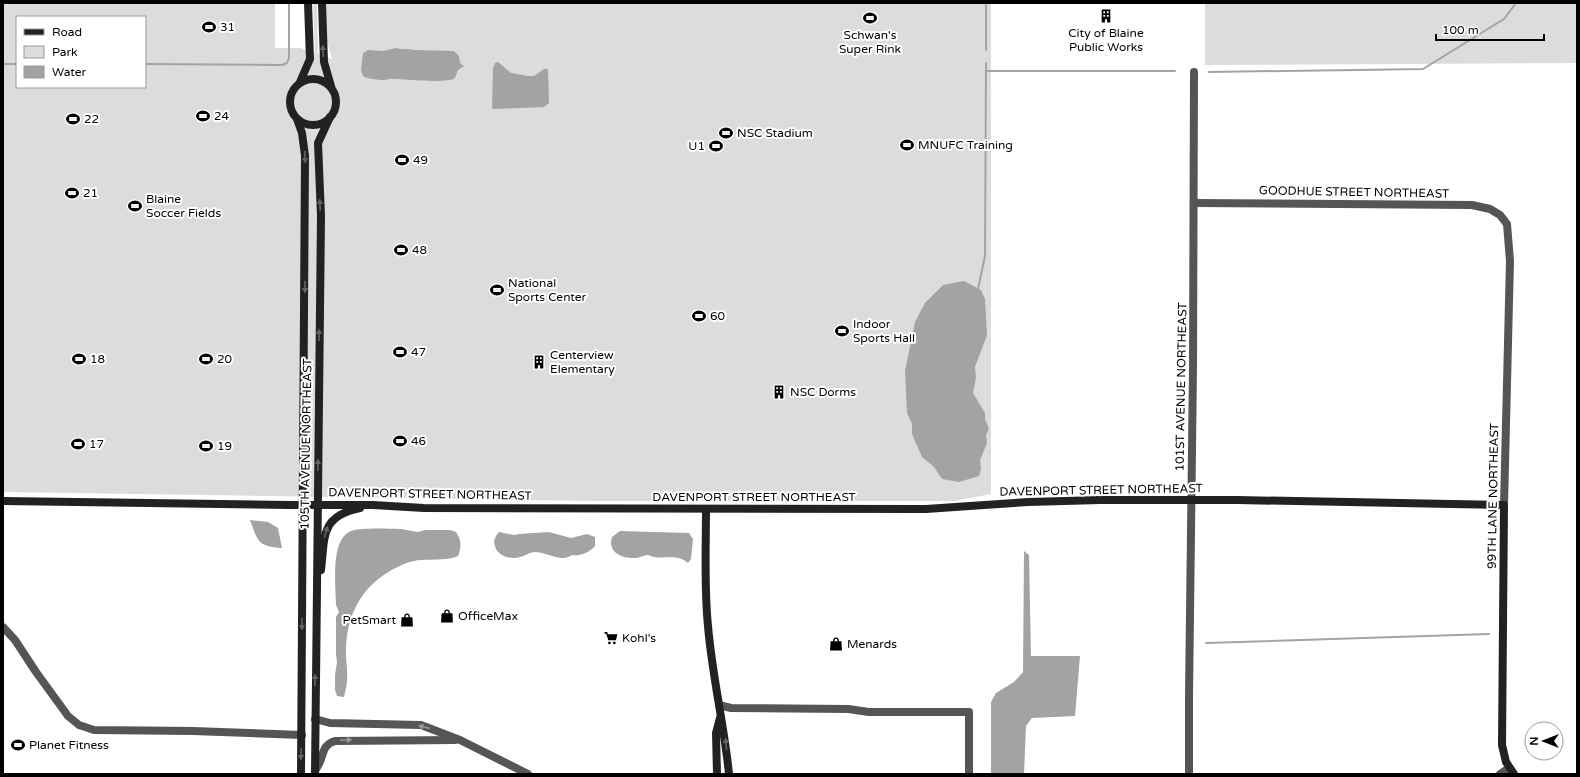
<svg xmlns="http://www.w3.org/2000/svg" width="1580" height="777" font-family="'Varela Round',sans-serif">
	<rect width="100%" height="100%" fill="#fff"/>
	<!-- green -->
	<g fill="#dcdcdc" fill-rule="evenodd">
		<path d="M3 3H275V48H300L315 53 313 3H317L318 54 332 59 322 24V3H991V494L955 501H596L3 492ZM17 17H145V87H17Z"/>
		<polygon points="1205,3 1577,3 1577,63 1205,65"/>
	</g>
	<!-- water -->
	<g fill="#a3a3a3">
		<path d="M396 48C402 50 407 48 413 50L454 51 459 56 460 63 464 66 458 70 455 78C446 84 406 79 393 79 389 78 385 81 381 80 375 79 368 79 363 76L361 70 363 53 368 50 383 51Z"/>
		<polygon points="498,62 511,73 528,76 534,76 544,69 548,69 549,103 544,107 493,109 492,107 493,68 495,63"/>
		<polygon points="964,281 981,290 985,299 987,335 975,367 976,378 973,393 985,413 985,419 989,429 986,435 987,443 980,460 981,469 979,476 959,482 942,479 934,467 922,457 912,434 912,424 907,413 905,371 915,322 925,303 943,285"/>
		<path d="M250 520 268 522 278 528 282 548C258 546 258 542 250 520Z"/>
		<path d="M401 529 418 532 425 530H450L456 532C461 539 462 547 458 556 441 563 422 556 404 564 365 580 345 612 346 655 347 673 349 679 344 697L337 696 335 690V675L337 662 336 654V617L339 612 336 605C336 587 330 542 349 532 357 527 391 529 401 529Z"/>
		<path d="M620 531 689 533 693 539 691 559 688 563C677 554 668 559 655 557 652 557 650 555 647 555 643 556 640 557 637 558 623 559 607 553 612 537Z"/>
		<path d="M499 532 514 535 519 534 549 532 571 538 587 534 595 537V546C592 550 585 554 579 555 577 556 575 555 573 555 569 556 567 558 562 558 552 557 544 552 534 552 528 553 525 556 520 557 511 560 497 556 495 546 493 540 495 537 499 532Z"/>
		<polygon points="1024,551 1029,555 1031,656 1080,656 1075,716 1032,718 1026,726 1024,774 991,774 991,702 996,693 1014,682 1023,672"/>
	</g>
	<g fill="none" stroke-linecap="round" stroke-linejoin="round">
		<!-- stream -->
		<g stroke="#a3a3a3" stroke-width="2">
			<polyline points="986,50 986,3"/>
			<polyline points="3,64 17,64"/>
			<polyline points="145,64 282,65 287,63 289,58 289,3"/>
			<polyline points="987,71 1175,71"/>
			<polyline points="1209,72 1423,69 1504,19 1516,3"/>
			<polyline points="978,289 985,256 986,63"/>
			<polyline points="1206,643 1489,634"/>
		</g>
		<!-- street -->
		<g stroke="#555" stroke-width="8">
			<polyline points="1194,203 1472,205 1490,209 1500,215 1507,224 1510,261 1504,505"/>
			<polyline points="3,627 15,640 36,672 68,716 79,725 94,730 193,731 302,735"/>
			<polyline points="719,705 731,708 848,709 869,712 969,712 969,774"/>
			<polyline points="315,719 330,723 421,725 460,740 528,774"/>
			<path d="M315 771C317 767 320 763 321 759 324 750 325 744 335 741L455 740"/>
			<polyline points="1189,774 1189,697 1193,367 1194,72"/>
			<polyline points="1500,774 1509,768"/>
		</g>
		<!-- secondary -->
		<g stroke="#222" stroke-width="8">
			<polyline points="322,3 324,62 331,86"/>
			<circle cx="313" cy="102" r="23"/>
			<polyline points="300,82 310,59 308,3"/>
			<polyline points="297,119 302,133 305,156 301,774"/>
			<polyline points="3,501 290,505 373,505 424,508 926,509 1028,502 1100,500 1237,500 1504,505 1502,745 1506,762 1514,774"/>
			<path d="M706 509C706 548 704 587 708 626 712 675 724 724 729 774"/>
			<path d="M321 570C325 537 320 516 360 508"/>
			<polyline points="315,774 321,216 318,143 330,117"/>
			<polyline points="717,774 716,733 720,718"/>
		</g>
	</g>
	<!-- one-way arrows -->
	<defs><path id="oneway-solid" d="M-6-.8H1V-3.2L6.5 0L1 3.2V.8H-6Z"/></defs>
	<g fill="#646464">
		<use href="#oneway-solid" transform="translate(323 51) rotate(-92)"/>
		<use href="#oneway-solid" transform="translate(305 157) rotate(88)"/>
		<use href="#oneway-solid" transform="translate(320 205) rotate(-92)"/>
		<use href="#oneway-solid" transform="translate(305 287) rotate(90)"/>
		<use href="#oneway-solid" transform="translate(319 335) rotate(-89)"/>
		<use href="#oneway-solid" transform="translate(318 465) rotate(-90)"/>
		<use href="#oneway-solid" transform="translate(326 532) rotate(-74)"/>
		<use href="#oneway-solid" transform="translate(302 624) rotate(90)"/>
		<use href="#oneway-solid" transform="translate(315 680) rotate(-90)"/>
		<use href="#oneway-solid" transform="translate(726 744) rotate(-96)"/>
		<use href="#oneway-solid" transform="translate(301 754) rotate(92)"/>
	</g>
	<g fill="#999">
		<use href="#oneway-solid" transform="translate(424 727) rotate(-166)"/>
		<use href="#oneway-solid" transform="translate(346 740) rotate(-2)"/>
	</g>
	<!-- icons -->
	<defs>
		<g id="building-bare" transform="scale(1.08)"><path d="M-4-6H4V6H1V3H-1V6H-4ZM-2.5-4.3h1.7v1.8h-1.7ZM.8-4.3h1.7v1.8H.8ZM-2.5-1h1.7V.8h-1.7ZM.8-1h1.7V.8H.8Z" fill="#000" stroke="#fff" stroke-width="2.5" paint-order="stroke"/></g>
		<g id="stadium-bare" transform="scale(1.08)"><path d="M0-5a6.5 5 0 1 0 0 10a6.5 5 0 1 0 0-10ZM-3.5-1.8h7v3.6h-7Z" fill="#000" stroke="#fff" stroke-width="2.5" paint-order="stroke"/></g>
		<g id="shop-bare" transform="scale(1.08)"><path d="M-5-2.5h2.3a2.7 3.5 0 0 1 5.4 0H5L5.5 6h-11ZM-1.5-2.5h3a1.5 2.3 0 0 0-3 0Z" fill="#000" stroke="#fff" stroke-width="2.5" paint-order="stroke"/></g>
		<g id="supermarket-bare" transform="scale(1.08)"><path d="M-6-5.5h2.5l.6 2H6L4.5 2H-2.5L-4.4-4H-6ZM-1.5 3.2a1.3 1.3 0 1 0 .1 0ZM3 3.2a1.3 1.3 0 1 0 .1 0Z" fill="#000" stroke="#fff" stroke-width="2.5" paint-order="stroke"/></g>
	</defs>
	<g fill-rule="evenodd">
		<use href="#building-bare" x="1106" y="16"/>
		<use href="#stadium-bare" x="870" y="18"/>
		<use href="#stadium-bare" x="209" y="27"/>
		<use href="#stadium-bare" x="203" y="116"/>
		<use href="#stadium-bare" x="73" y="119"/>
		<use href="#stadium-bare" x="726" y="133"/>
		<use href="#stadium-bare" x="907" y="145"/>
		<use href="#stadium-bare" x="716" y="146"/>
		<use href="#stadium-bare" x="402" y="160"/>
		<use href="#stadium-bare" x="72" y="193"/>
		<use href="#stadium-bare" x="135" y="206"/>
		<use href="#stadium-bare" x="401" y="250"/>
		<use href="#stadium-bare" x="497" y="290"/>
		<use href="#stadium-bare" x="699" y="316"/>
		<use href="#stadium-bare" x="842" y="331"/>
		<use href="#stadium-bare" x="400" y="352"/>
		<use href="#stadium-bare" x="79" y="359"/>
		<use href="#stadium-bare" x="206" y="359"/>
		<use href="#building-bare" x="539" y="362"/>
		<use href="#building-bare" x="779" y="392"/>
		<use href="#stadium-bare" x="400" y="441"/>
		<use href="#stadium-bare" x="78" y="444"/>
		<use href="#stadium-bare" x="206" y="446"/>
		<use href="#shop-bare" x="447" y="616"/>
		<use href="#shop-bare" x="407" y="620"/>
		<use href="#supermarket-bare" x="611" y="638"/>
		<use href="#shop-bare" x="836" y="644"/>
		<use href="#stadium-bare" x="18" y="745"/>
	</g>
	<g text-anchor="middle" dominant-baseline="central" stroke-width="4" stroke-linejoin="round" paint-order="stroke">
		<!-- poi labels -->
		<g font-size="12" fill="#000" stroke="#fff" text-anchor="start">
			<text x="220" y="27">31</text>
			<text x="1106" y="33" text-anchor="middle">City of Blaine<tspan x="1106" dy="14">Public Works</tspan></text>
			<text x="870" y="35" text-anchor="middle">Schwan's<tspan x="870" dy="14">Super Rink</tspan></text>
			<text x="214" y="116">24</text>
			<text x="84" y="119">22</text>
			<text x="737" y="133">NSC Stadium</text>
			<text x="918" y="145">MNUFC Training</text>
			<text x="705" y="146" text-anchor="end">U1</text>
			<text x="413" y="160">49</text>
			<text x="83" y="193">21</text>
			<text x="146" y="199">Blaine<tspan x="146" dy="14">Soccer Fields</tspan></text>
			<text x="412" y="250">48</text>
			<text x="508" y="283">National<tspan x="508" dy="14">Sports Center</tspan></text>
			<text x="710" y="316">60</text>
			<text x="853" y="324">Indoor<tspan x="853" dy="14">Sports Hall</tspan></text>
			<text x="411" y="352">47</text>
			<text x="550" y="355">Centerview<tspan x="550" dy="14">Elementary</tspan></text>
			<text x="90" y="359">18</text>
			<text x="217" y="359">20</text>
			<text x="790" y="392">NSC Dorms</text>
			<text x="411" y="441">46</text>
			<text x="89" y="444">17</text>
			<text x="217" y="446">19</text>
			<text x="458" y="616">OfficeMax</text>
			<text x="396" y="620" text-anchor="end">PetSmart</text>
			<text x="622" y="638">Kohl's</text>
			<text x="847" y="644">Menards</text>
			<text x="29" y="745">Planet Fitness</text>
		</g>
		<!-- street labels -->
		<g font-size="12" fill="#000" stroke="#fff">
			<text transform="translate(1354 192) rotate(1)">GOODHUE STREET NORTHEAST</text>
			<text transform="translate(1181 387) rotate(-89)">101ST AVENUE NORTHEAST</text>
			<text transform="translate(306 444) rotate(-89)">105TH AVENUE NORTHEAST</text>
			<text transform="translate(1101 490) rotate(-1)">DAVENPORT STREET NORTHEAST</text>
			<text transform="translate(430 494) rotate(1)">DAVENPORT STREET NORTHEAST</text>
			<text transform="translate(1493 496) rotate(-89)">99TH LANE NORTHEAST</text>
			<text x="754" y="497">DAVENPORT STREET NORTHEAST</text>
		</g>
	</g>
	<!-- border -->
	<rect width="1580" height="777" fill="none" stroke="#000000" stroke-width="8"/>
	<!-- legend -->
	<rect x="16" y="16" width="130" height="72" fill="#ffffff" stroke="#999999"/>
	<rect x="24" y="29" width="20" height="6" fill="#222222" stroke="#999999"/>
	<text x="52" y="36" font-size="12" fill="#000000">Road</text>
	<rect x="24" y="46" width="20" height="12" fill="#dcdcdc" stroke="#999999"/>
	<text x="52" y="56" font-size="12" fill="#000000">Park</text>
	<rect x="24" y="66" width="20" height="12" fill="#a3a3a3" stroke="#999999"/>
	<text x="52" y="76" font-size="12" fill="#000000">Water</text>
	<!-- north arrow -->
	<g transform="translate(1544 741) rotate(270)"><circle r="19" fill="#ffffff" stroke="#999999"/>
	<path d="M0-3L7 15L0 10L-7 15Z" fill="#000000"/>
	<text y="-6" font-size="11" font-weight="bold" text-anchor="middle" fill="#000000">N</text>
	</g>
	<!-- scale -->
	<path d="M1436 34v6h108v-6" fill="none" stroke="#000000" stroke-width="2"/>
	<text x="1442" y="34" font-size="12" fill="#000000" stroke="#ffffff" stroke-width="3" paint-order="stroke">100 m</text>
</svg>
